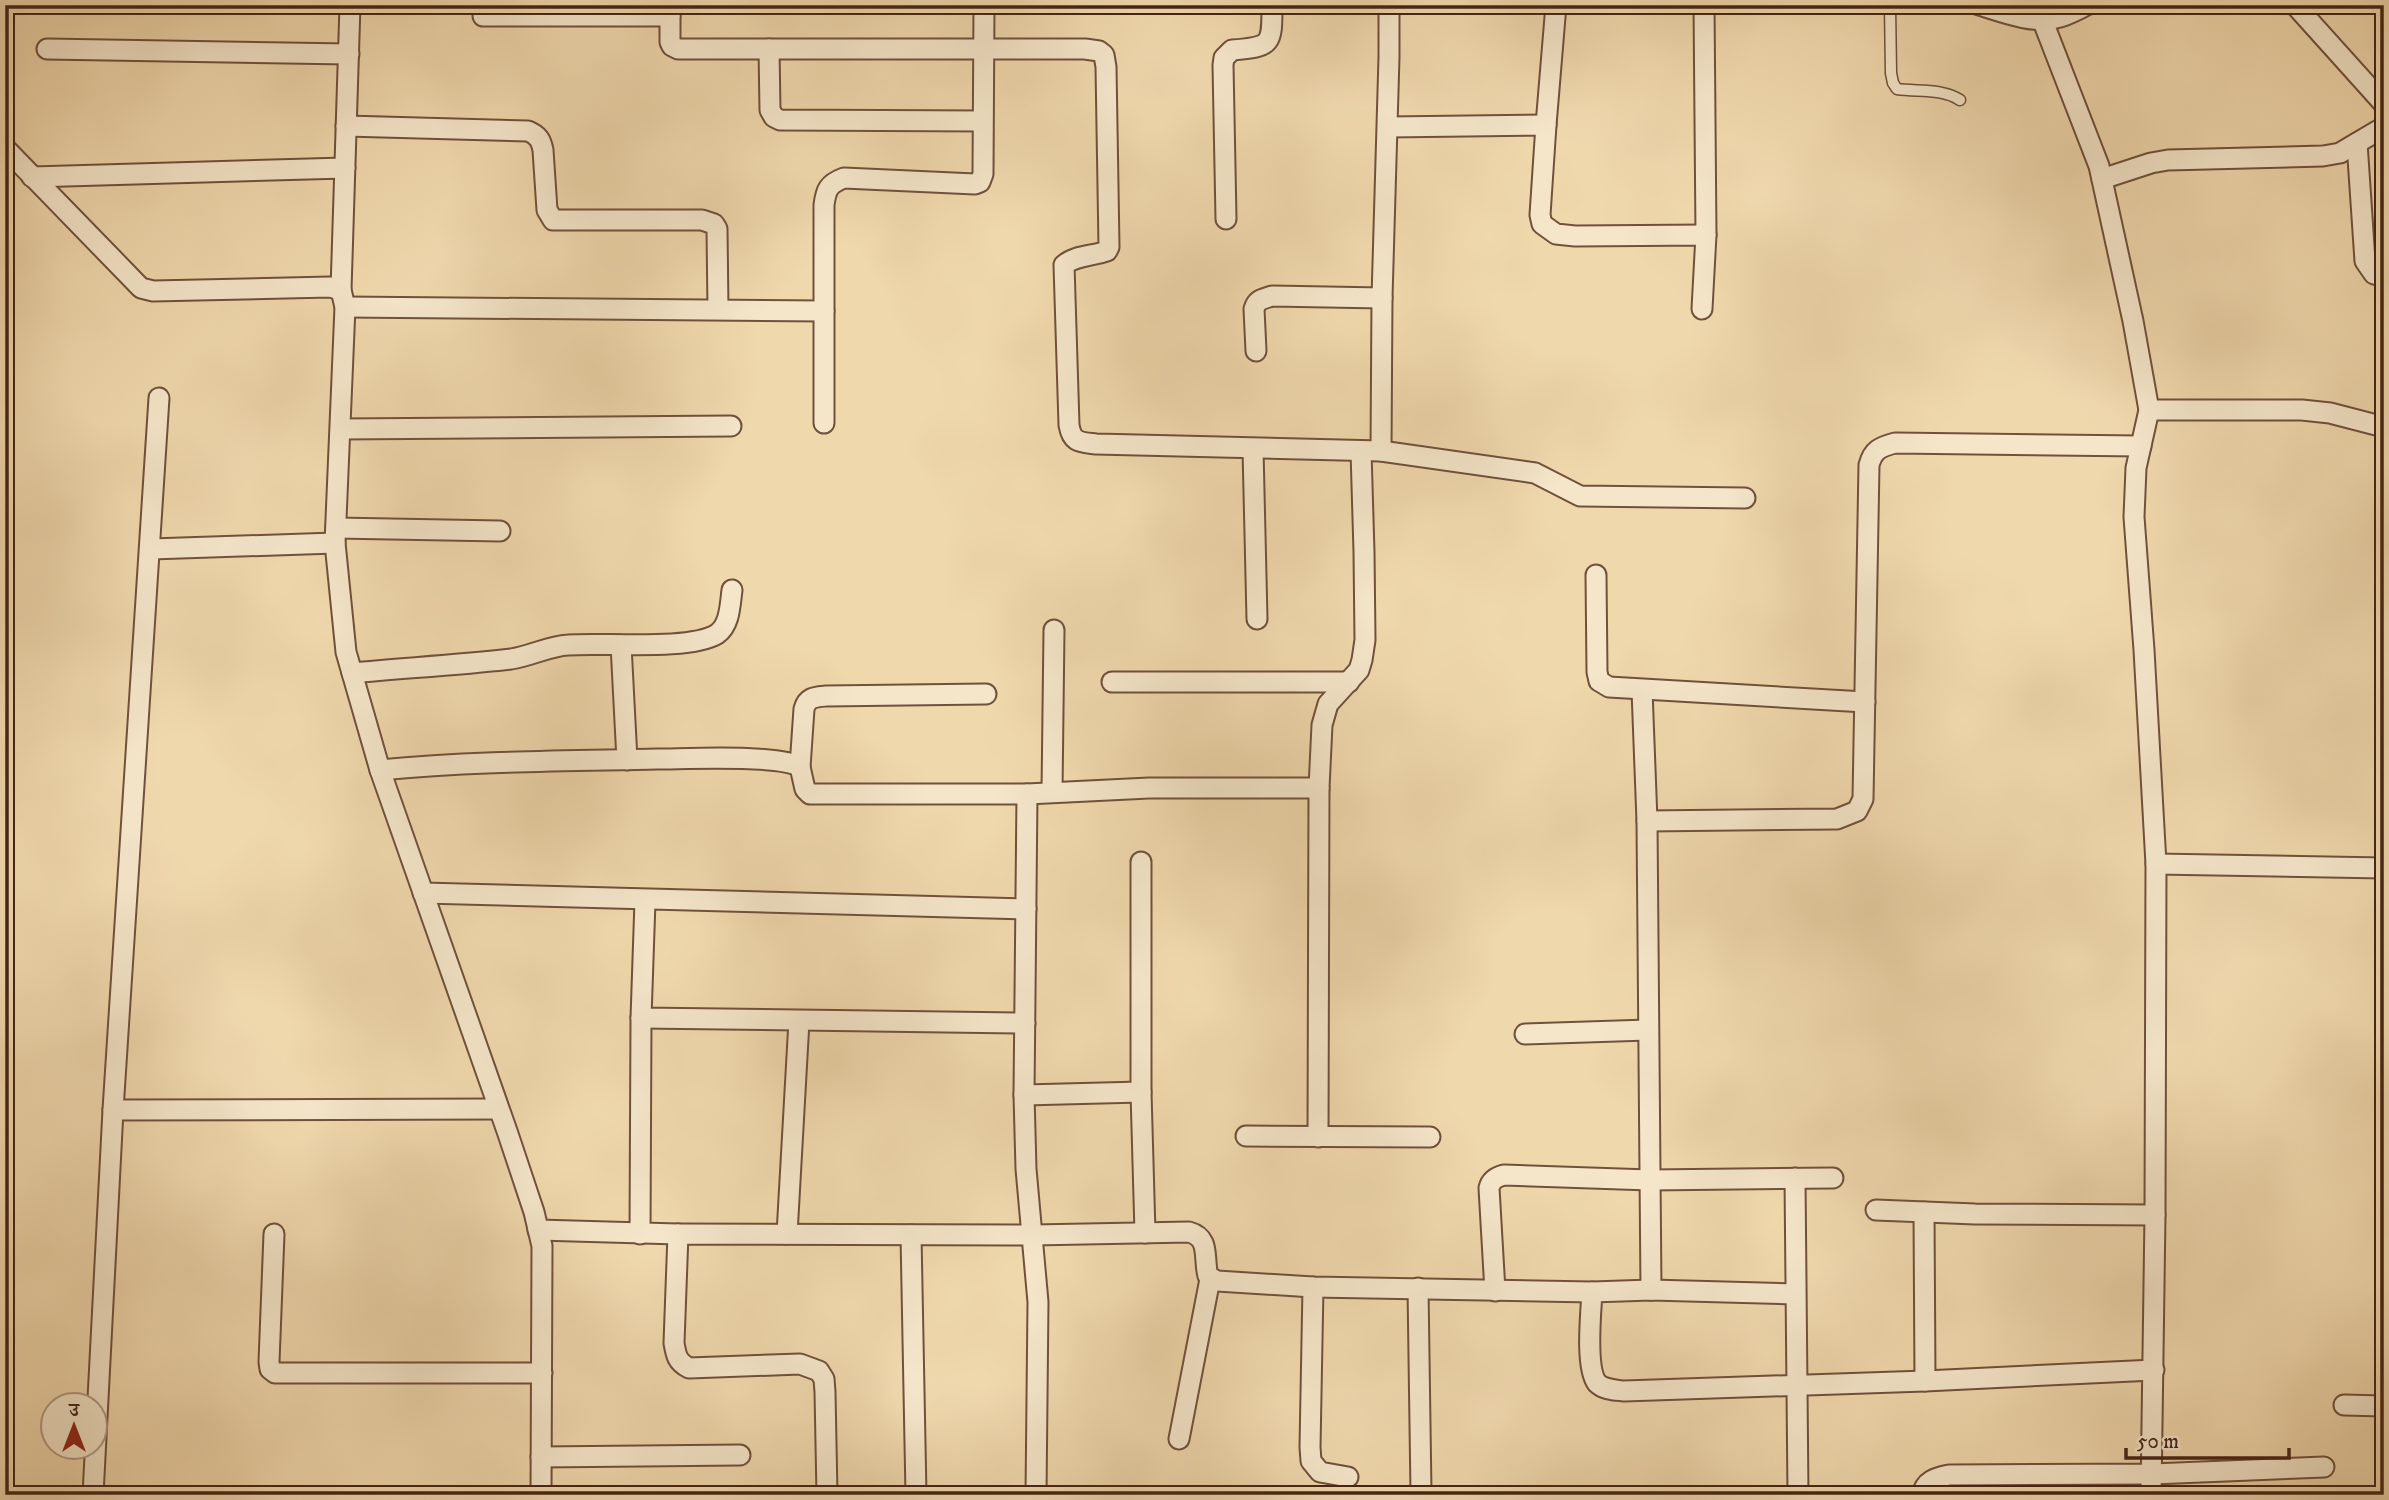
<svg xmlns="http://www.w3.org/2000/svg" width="2389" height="1500" font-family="'IM FELL DW Pica','Noto Serif Devanagari',serif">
	<rect width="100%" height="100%" fill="#f0d8ad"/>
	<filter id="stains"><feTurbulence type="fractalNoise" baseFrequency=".00286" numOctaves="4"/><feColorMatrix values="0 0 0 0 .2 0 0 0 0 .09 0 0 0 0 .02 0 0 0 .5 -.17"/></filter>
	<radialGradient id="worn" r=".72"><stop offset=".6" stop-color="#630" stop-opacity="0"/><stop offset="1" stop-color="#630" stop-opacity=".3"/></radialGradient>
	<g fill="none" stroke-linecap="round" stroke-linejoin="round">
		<!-- service casing -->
		<g stroke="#70513c" stroke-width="13">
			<path id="service" d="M1890 5 1891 73 1893 83 1897 89C1918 92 1942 88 1960 100"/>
		</g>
		<!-- minor casing -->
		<g stroke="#70513c" stroke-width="23">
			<g id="minor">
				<polyline points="350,5 341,290 345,307 335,543 346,652 380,770 507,1131 534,1212 542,1246 541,1495"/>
				<path d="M670 5V42L672 46 678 49H1085L1099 51 1104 55 1106 67 1109 247 1107 251C1094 256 1075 255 1064 265L1069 425C1072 443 1080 442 1096 444L1381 451 1535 473 1580 496 1745 498"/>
				<polyline points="1704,5 1706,235"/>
				<path d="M1979 5C2002 12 2032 24 2056 18 2067 16 2077 10 2087 5"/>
				<polyline points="2295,5 2384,104"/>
				<polyline points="483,16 670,16"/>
				<polyline points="2042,19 2099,166 2133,321 2149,410 2136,468 2134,517 2144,650 2156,864 2155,1215 2151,1495"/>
				<polyline points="47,49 349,54"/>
				<polyline points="769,49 770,110 774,117 780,120 982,121"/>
				<polyline points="1546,125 1556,5"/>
				<path d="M346 126 528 131C538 135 541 140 543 150L547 210 553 220H702L714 224 717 229 718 309"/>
				<polyline points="1388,127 1546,125 1540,215 1542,224 1556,234 1575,236 1706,235 1702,309"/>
				<polyline points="2357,143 2365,261 2374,274 2384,277"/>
				<polyline points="5,148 141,288 153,291 330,287 341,290"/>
				<polyline points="32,177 345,168"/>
				<polyline points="2102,179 2151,163 2168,160 2323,156 2340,153 2384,127"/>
				<path d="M1226 219 1223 65 1224 58 1232 50C1272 47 1272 45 1272 5"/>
				<polyline points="345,307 824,311"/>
				<path d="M1256 351 1254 309C1257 299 1263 299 1272 296L1382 298"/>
				<polyline points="2149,410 2302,410 2330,413 2384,427"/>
				<path d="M824 423V205C826 190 828 184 844 178L975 184 980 182 983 174 984 5"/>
				<polyline points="341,429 731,426"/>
				<polyline points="1253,449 1257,619"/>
				<polyline points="1381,451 1382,298 1389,57 1389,5"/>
				<polyline points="336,528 500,531"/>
				<polyline points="151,549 335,543"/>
				<polyline points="1596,575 1597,672 1599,681 1609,687 1865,702"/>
				<polyline points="621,645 627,760"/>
				<path d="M352 673C405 668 458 665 511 659 531 656 549 646 568 645 602 642 690 651 717 634 730 625 730 605 732 590"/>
				<polyline points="1112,682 1349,682"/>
				<polyline points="1642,690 1647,821 1651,1290"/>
				<path d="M800 767 804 709C807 697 815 697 826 696L986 694"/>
				<path d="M380 770C472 761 565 761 657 759 685 759 780 754 800 767L805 789 810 794H1027L1024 1095 1026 1169 1038 1302 1036 1495"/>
				<polyline points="1052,792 1054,630"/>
				<polyline points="1027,794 1149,788 1319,788 1322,725 1328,704 1359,670 1362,660 1365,640 1364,552 1361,451"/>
				<path d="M1647 821 1837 819 1857 811 1863 799 1869 465C1873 450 1880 447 1895 443L2141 446"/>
				<polyline points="1141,862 1141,1092 1145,1233"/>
				<polyline points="2156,864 2384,868"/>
				<polyline points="423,893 1026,909"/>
				<polyline points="645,901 641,1018 1025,1023"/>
				<polyline points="1525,1034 1648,1030"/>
				<polyline points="1024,1095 1141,1092"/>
				<polyline points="113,1110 498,1109"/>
				<polyline points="1246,1136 1430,1137"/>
				<polyline points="1318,1137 1319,788"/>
				<polyline points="1795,1178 1798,1495"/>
				<polyline points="1876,1210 1975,1214 2155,1215"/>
				<polyline points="1924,1212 1925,1381 2154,1370"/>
				<polyline points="538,1230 678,1234"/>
				<polyline points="274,1234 269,1362 270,1369 275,1373 542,1373"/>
				<polyline points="640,1234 641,1018"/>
				<polyline points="787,1234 799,1021"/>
				<polyline points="911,1235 916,1495"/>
				<polyline points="1313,1287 1310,1447 1311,1461 1320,1472 1348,1477"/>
				<polyline points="1418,1288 1421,1493"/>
				<path d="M1495 1291 1489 1188C1491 1180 1496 1177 1504 1175L1650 1180 1833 1178"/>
				<path d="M1795 1294 1651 1290 1592 1292C1591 1312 1585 1367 1597 1383 1604 1390 1615 1390 1624 1391L1925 1381"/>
				<polyline points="2344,1405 2384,1406"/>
				<polyline points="1179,1439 1210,1279"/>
				<polyline points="541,1457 740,1455"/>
				<polyline points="93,1495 113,1110 159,398"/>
				<path d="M827 1495 825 1392 824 1379 819 1371 800 1364 689 1368C677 1362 676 1355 674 1343L678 1234 1033 1235 1189 1232C1211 1238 1203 1258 1208 1276L1217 1281 1313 1287 1592 1292"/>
				<path d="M1922 1495C1925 1480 1936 1478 1949 1475L2152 1474 2324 1467"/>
			</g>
		</g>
		<!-- service -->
		<use href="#service" stroke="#f5e6ca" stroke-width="10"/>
		<!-- minor -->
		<use href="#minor" stroke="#f5e6ca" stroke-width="19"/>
	</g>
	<!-- margin -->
	<rect width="2389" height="1500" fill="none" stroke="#f0d8ad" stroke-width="28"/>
	<rect x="7" y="7" width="2375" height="1486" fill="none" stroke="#452417" stroke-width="3.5"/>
	<rect x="14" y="14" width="2361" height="1472" fill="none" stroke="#452417" stroke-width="2"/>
	<!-- north arrow -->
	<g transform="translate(74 1426)"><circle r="33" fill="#f5e6ca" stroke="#af9882" stroke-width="2"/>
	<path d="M0-5L12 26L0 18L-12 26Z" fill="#8f2418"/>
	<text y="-10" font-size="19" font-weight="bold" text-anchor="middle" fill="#452417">उ</text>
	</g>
	<!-- scale -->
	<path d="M2126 1448v10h163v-10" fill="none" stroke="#452417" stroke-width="3.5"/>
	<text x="2137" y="1448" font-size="21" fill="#452417" stroke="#f5e6ca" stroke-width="5" paint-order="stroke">50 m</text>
	<rect width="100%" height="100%" filter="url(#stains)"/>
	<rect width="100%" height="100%" fill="url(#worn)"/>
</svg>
